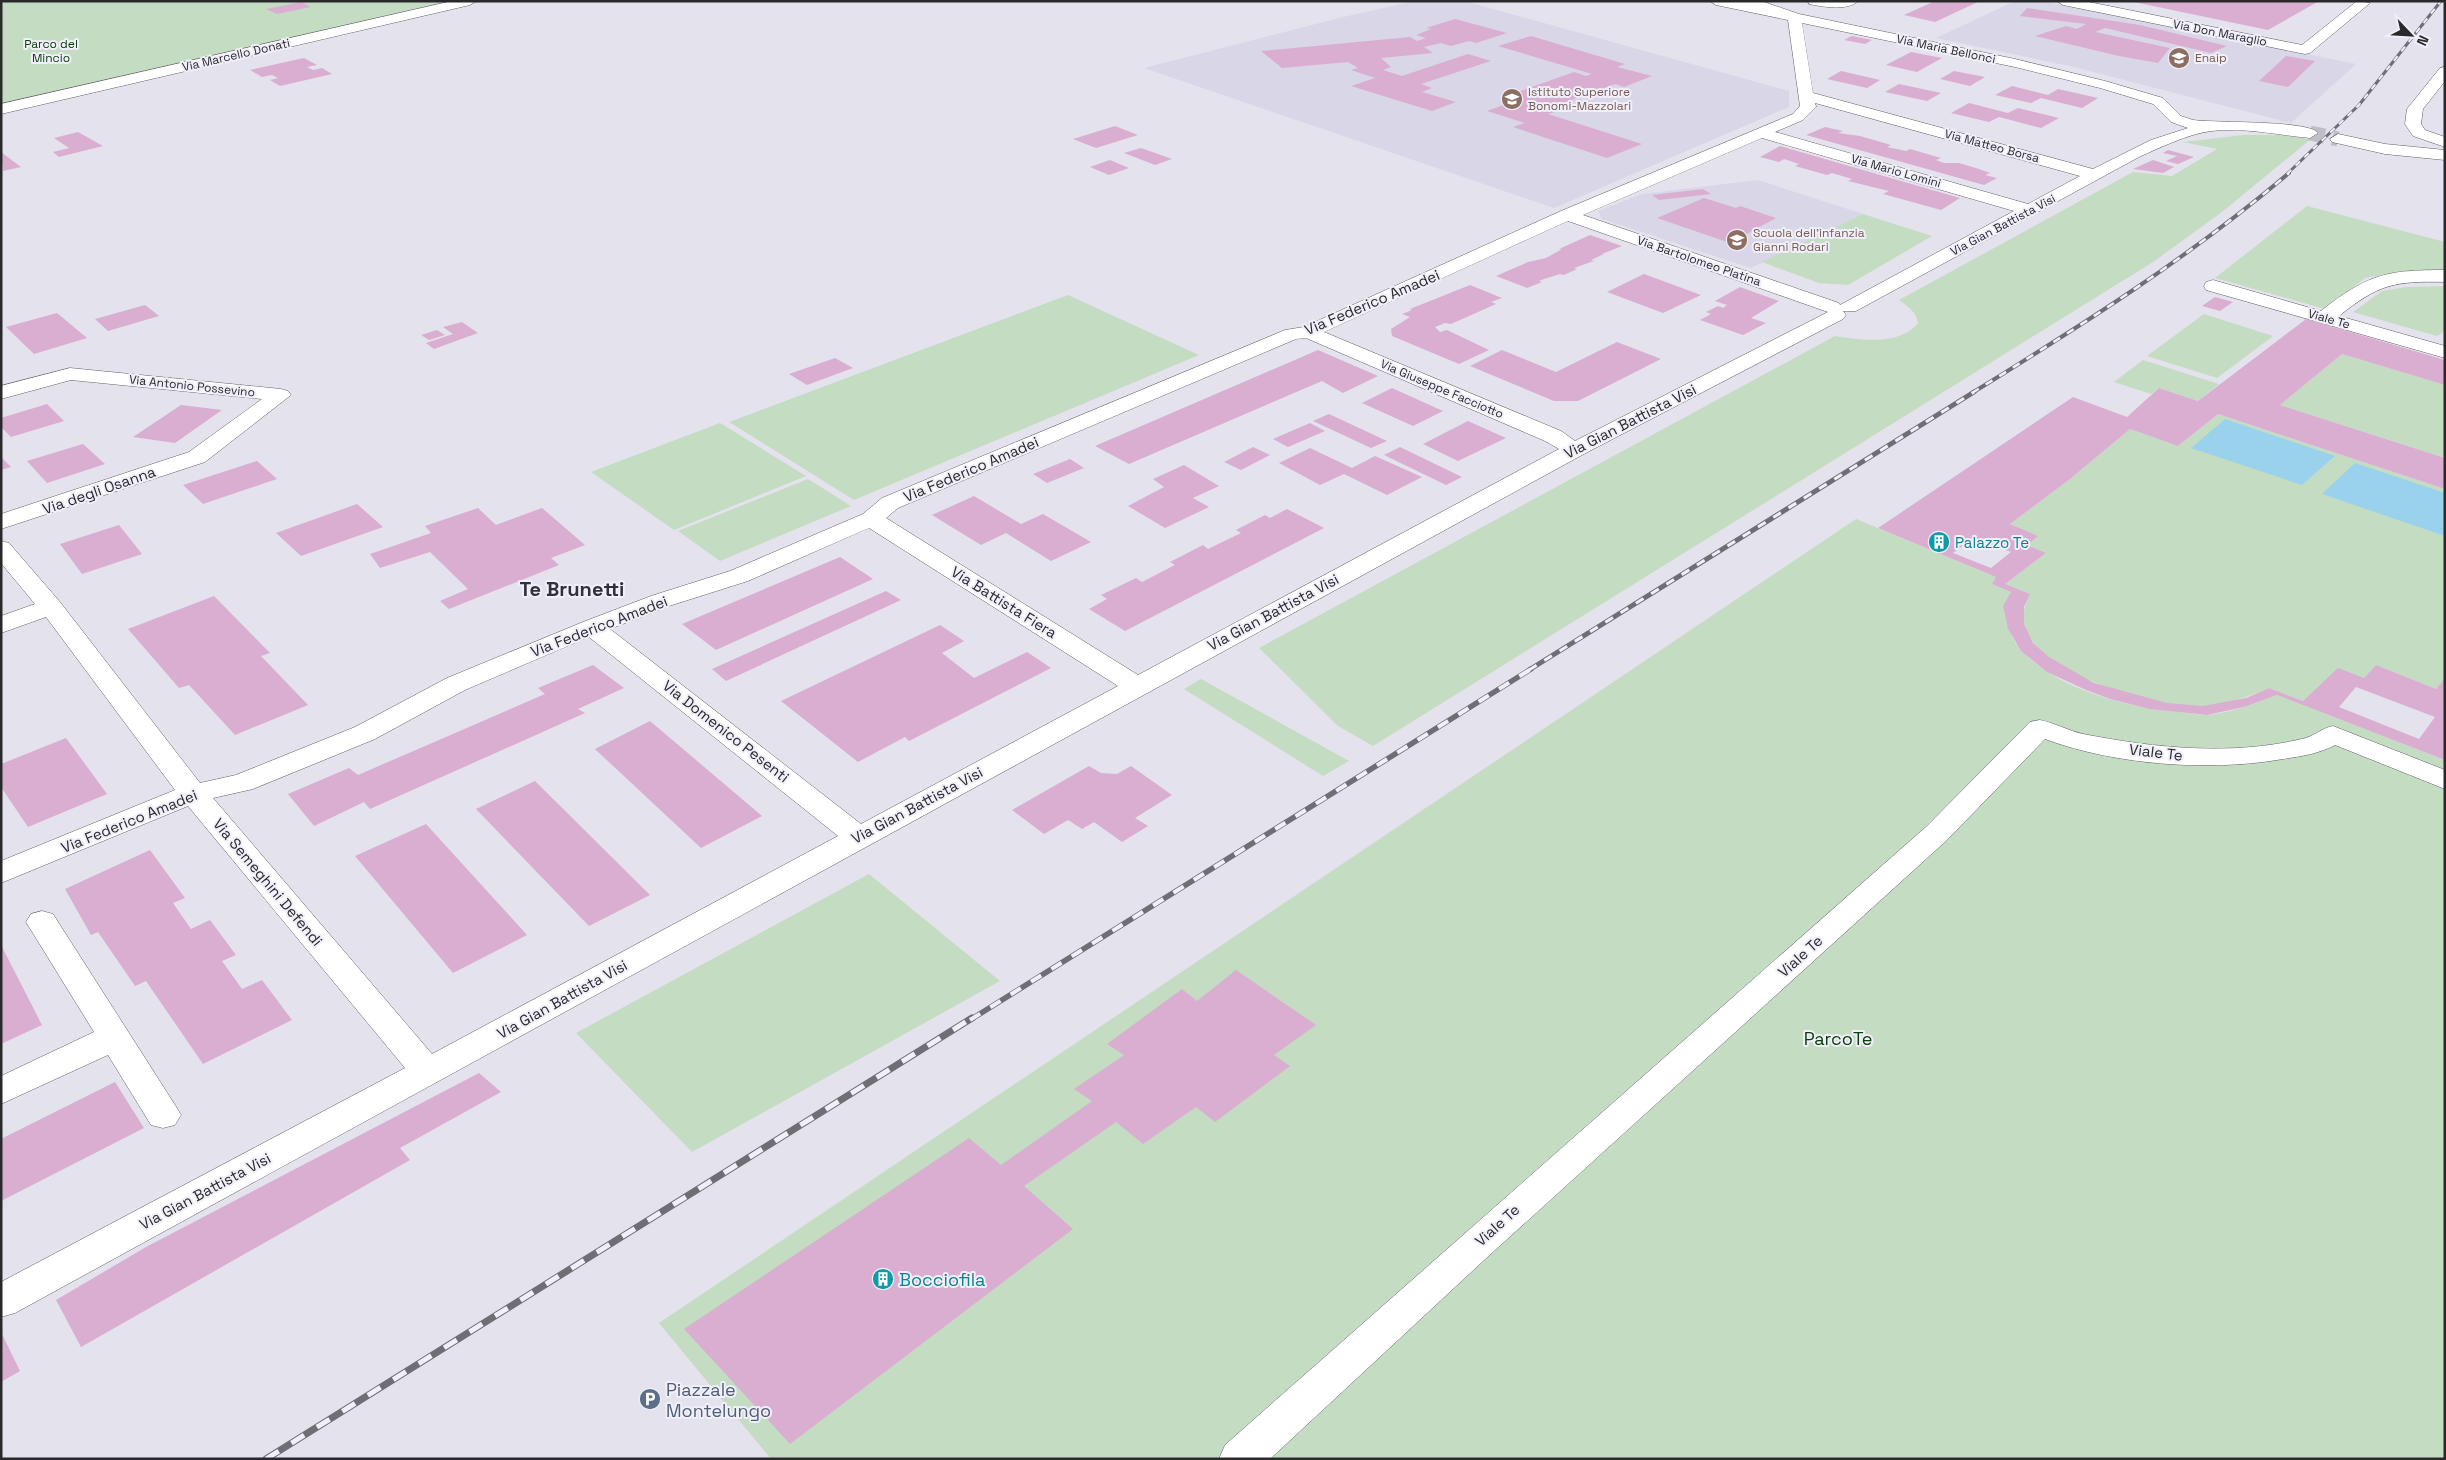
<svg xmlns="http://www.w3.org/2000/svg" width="2446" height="1460" font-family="'Space Grotesk',sans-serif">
	<rect width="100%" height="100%" fill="#e4e2ec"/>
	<!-- built -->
	<g fill="#d9d6e7">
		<polygon points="1415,1 1464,1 1789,91 1789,107 1554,208 1144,68 1339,18"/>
		<polygon points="2015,1 2042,1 2356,64 2291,123 2074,67 1936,38"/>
		<polygon points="1758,180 1863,214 1751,268 1602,219 1598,211 1642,194"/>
	</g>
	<!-- green -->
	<g fill="#c4dcc2">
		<polygon points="1,1 485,1 1,113"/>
		<path d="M2244 135H2283L2311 139 2222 212 2153 262 1373 746 1338 726 1259 648 1835 336C1860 340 1900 346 1918 323 1916 311 1908 307 1899 300L2133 172 2172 176 2217 149 2183 142Z"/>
		<polygon points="2307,206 2445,242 2445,272 2397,272 2365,278 2325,309 2215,278"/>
		<polygon points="1863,214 1932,236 1848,285 1819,283 1762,262"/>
		<polygon points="2445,286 2445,331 2437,336 2353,312 2382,291 2407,287"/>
		<polygon points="1068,295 1199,355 854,500 729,422"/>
		<polygon points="2204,314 2273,336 2217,378 2147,356"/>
		<polygon points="2342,354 2445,385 2445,458 2280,405"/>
		<polygon points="2143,360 2219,384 2198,401 2159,388 2151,394 2114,382"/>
		<path d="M2218 414 2445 489V678L2436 689 2376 665 2364 678 2338 669 2303 701 2269 688C2249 696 2226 705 2203 706 2159 710 2033 673 2024 623 2022 612 2026 603 2030 594L2005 584 2046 553 2027 545 2037 536 2010 524 2070 479 2130 429 2178 446Z"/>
		<polygon points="720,423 806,476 674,530 591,472"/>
		<polygon points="808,479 851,506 720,561 678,531"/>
		<path d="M1856 519 1996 577 1992 584 2011 592 2003 606C2006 622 2010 639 2022 651 2060 691 2128 707 2180 712 2189 713 2198 715 2207 715 2231 713 2255 703 2277 695L2445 760V1459H771L659 1323Z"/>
		<polygon points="1201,679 1349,761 1323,776 1184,689"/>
		<polygon points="869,874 1000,981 692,1152 576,1033"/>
	</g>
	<!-- water -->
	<g fill="#9ad2ed">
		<polygon points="2225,419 2335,456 2302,485 2191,448"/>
		<polygon points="2355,463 2445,493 2445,536 2322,494"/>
	</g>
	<!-- building -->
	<g fill="#daaed1" fill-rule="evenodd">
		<polygon points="1935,1 1980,1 1935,22 1904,15"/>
		<polygon points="2129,1 2319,1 2268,30"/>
		<polygon points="301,2 311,7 277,14 266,9"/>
		<polygon points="2027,8 2140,25 2227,46 2211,53 2105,28 2095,32 2170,48 2158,63 2119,56 2035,36 2066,26 2077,29 2086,24 2020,16"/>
		<polygon points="1455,19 1507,33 1476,43 1469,41 1451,46 1441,43 1424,47 1433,53 1381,58 1391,67 1383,70 1402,76 1468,54 1491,61 1421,84 1432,88 1422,92 1456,102 1432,111 1351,86 1375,78 1351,70 1358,68 1348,62 1282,68 1261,51 1410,37 1417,41 1426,38 1416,35 1431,29 1426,28"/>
		<polygon points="1531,36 1625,64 1617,67 1652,76 1624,87 1615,84 1547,109 1555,112 1548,114 1642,144 1607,158 1513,127 1525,123 1487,111 1517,100 1504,97 1574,72 1586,76 1592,74 1498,46"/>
		<polygon points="1852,36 1872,40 1865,44 1844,40"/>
		<polygon points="1911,52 1942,58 1917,72 1886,65"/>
		<polygon points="2286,56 2315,61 2288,87 2259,81"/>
		<polygon points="304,58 317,65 307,67 313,70 322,68 332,74 280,86 270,80 278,78 272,75 262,77 250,70"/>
		<polygon points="1841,71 1880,80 1867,88 1827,79"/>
		<polygon points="1954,71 1985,77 1970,86 1940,79"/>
		<polygon points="1899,84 1941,93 1927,101 1885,92"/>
		<polygon points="2012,86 2048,95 2058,89 2098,98 2082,108 2041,98 2031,103 1995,95"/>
		<polygon points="1969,103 2008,113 2018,108 2059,118 2041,128 1999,117 1989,122 1951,113"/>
		<polygon points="1115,126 1138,135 1096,148 1073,139"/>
		<polygon points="1825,127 1843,131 1838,133 1860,136 1891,145 1887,147 1906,151 1910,149 1941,158 1936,160 1944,163 1959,163 1976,168 1990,173 1985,175 1997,178 1984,185 1806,135"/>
		<polygon points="78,132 103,146 59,157 53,152 69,148 54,138"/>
		<polygon points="1780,146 1960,198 1941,210 1883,194 1889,191 1848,181 1852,179 1832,173 1827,175 1795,166 1799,164 1784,159 1779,162 1760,157"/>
		<polygon points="1141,148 1172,159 1155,165 1124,153"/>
		<polygon points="2168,150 2194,157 2178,164 2166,161 2177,156 2163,153"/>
		<polygon points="1,152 21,167 3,171"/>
		<polygon points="1110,160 1129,168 1109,175 1090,167"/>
		<polygon points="2153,160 2174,167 2163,173 2133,169"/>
		<polygon points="1703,189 1711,194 1659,200 1652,195"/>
		<polygon points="1704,198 1736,208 1740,206 1776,218 1730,243 1657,218"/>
		<polygon points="1590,235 1622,246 1602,254 1604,254 1591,260 1594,261 1574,268 1577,269 1564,275 1560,274 1544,279 1539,281 1542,282 1527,288 1496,276 1528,262 1546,258 1562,249 1559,249"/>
		<polygon points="1644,274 1701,295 1663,313 1607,292"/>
		<polygon points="1470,285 1502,298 1491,302 1496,304 1451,324 1445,323 1435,327 1440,332 1447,330 1489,350 1459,364 1392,336 1391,329 1410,317 1402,314 1412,310 1410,309"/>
		<polygon points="1740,287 1779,301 1751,318 1766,323 1743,335 1700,320 1711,314 1706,312 1718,306 1723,308 1727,305 1715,301"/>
		<polygon points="2215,297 2233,302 2220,311 2202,306"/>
		<polygon points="145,305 159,316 108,331 95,319"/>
		<polygon points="57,313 87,338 34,354 6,327"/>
		<path d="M2306 319 2445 360V385L2342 354 2280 405 2445 458V489L2218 414 2178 446 2130 429 2070 479 2010 524 2038 536 2027 545 2046 553 2005 584 2030 594 2024 607V624L2033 643 2049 657 2094 683 2167 703 2203 706 2246 698 2269 688 2303 701 2338 668 2364 678 2376 665 2436 689 2445 678V760L2277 695 2244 707 2207 715 2150 709 2110 699 2086 690 2047 672 2021 651 2008 629 2003 606 2011 592 1992 584 1996 577 1878 528 2073 397 2127 417 2159 388 2198 401ZM1973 538 2011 552 1991 568 1953 553ZM2356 687 2435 717 2419 739 2339 707Z"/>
		<polygon points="462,322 478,333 434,349 426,343 453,334 443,327"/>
		<polygon points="437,330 445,335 429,340 421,335"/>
		<polygon points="1617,342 1661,359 1578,401 1554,401 1470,366 1502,350 1556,372"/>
		<polygon points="1318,350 1378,376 1343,393 1322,381 1129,464 1095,446"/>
		<polygon points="835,358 853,368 807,385 789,374"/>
		<polygon points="1392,388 1443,411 1413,426 1362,403"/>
		<polygon points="47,404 64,421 11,437 1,427 1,418"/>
		<polygon points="181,405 222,410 175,443 133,437"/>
		<polygon points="1329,414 1387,441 1371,448 1313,421"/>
		<polygon points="1468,421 1506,438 1458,461 1423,444"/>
		<polygon points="1310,423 1325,431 1288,447 1273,439"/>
		<polygon points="83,444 105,464 47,483 27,461"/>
		<polygon points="1253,447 1270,455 1241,470 1224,462"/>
		<polygon points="1400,447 1462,477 1446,485 1384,455"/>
		<polygon points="1310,448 1352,468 1375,456 1422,477 1387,495 1344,474 1320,485 1279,463"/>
		<polygon points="1,457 11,467 1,470"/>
		<polygon points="1070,459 1084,468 1047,483 1033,474"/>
		<polygon points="257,461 277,479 203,504 183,485"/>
		<polygon points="1184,465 1219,486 1193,498 1209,507 1165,528 1128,506 1164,487 1153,479"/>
		<polygon points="974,496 1021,524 1043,514 1091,542 1051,561 1006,533 981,545 932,515"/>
		<polygon points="357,504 383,527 301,556 276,533"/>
		<polygon points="478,508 496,525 542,508 585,545 551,558 559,565 449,609 440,601 468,589 430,552 380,568 370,554 431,533 425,526"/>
		<polygon points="1287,509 1324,528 1125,631 1089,609 1107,599 1101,595 1136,578 1142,582 1175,565 1170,562 1203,545 1208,549 1241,533 1236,530 1265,515 1270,518"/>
		<polygon points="119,525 142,554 82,574 60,544"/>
		<polygon points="840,557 873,579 716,650 682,624"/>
		<polygon points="886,591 901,600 726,681 712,669"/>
		<polygon points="214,596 270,653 261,656 308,705 235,735 189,685 179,688 128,629"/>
		<polygon points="940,625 964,641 942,653 974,678 1027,652 1051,668 909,741 905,737 858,762 781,701"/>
		<polygon points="593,665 624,688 578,709 585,713 370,809 364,802 314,826 288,794 349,768 358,775 545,694 538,688"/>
		<polygon points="650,721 762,816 701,848 595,749"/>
		<polygon points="66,738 107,794 28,827 1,787 1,764"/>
		<polygon points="1089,766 1101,773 1117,774 1131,766 1172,795 1135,818 1148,826 1122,842 1094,822 1082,829 1068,820 1044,834 1012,810"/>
		<polygon points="535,781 650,895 589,926 476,809"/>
		<polygon points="426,824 527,935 453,973 355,856"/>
		<polygon points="150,850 185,898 173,903 191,929 210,920 236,955 222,961 242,989 262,980 292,1020 203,1064 146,981 135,986 98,932 91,935 65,889"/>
		<polygon points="1,945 42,1025 1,1044"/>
		<polygon points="1236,970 1316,1025 1274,1055 1290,1066 1215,1122 1196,1107 1143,1144 1116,1122 1024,1186 1073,1229 790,1444 684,1329 969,1138 1001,1165 1092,1101 1074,1089 1124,1055 1107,1044 1182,989 1197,1001"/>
		<polygon points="479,1073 501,1092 400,1148 410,1160 81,1347 56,1300 146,1247"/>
		<polygon points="115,1082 144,1128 1,1201 1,1139"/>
		<polygon points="1,1332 20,1371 1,1382"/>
	</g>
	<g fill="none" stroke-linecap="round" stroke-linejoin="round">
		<!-- minor-tunnel -->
		<polyline stroke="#bfbdc6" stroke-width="15" stroke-dasharray="15 8" stroke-linecap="butt" points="2310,133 2338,139"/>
		<!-- minor casing -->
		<g stroke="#616068" stroke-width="1">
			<g id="minor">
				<polygon points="452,1 476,1 470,5 1,114 1,104"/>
				<path d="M1710 1H1761L1799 14 2015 59 2105 81 2163 98 2181 116 2193 120C2213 123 2309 120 2318 133L2310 138C2278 135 2243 127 2211 131 2188 134 2159 148 2139 157L1856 311H1843L1846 315 1843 319 1582 455 15 1313 1 1317V1282L405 1068 188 806 1 883V861L175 790 46 617 1 633V616L35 604 1 563V541L9 543 60 602 200 783 236 775 355 727 447 678 583 622 651 596 730 571 863 514 882 498 1285 330 1304 327 1561 211 1793 114 1800 106 1788 20 1716 5ZM1802 23 2015 67 2100 88 2153 104 2171 122 2188 128 2151 140 2093 169 1813 93ZM1815 103 2080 176 2028 204 1775 132 1803 120 1816 107ZM1762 138 2014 211 1840 305 1839 303 1583 215ZM1568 221 1825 311 1828 312 1575 441 1561 431 1324 332ZM1306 338 1545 441 1559 449 1138 675 886 518 898 508 1296 339ZM869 528 1118 686 861 824 610 629 669 606 748 581ZM589 637 838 836 432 1054 213 798 253 789 375 739 465 690Z"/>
				<path d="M1808 1H1858C1849 11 1822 7 1809 4Z"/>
				<polygon points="2057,1 2084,1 2302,45 2357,1 2370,3 2310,53 2305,54 2063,5"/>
				<polygon points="2445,67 2445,81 2423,109 2421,124 2425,130 2445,137 2445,147 2413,136 2405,124 2407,109 2440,68"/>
				<polygon points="2338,134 2385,144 2445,150 2445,160 2385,154 2332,142 2330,139"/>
				<path d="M2445 270V282C2394 281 2379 284 2339 316L2445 346V358L2206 290 2204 286 2206 282 2213 280 2321 311C2368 274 2386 270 2445 270Z"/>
				<polygon points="70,368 281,389 288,391 291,395 205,462 1,529 1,514 189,452 262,399 71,380 1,399 1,386"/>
				<path d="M2040 720C2055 723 2069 731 2083 734 2155 748 2230 756 2302 739 2313 737 2322 728 2333 726L2445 770V789L2335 745C2318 754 2302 756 2283 759 2210 772 2115 765 2045 739L1947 840 1482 1262 1270 1459H1219L1225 1445 1927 826 2030 722Z"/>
				<polygon points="42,911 53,914 175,1105 181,1115 175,1125 163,1128 151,1125 108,1055 1,1104 1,1076 94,1032 26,922 31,914"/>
			</g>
		</g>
		<!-- minor -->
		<use href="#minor" fill="#fff" fill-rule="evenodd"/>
		<!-- rail-far4 casing -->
		<g stroke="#6f6e74" stroke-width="3">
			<polyline id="rail-far4" points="2287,174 2359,105 2441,1"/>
		</g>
		<!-- rail-far3 casing -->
		<g stroke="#6f6e74" stroke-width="4">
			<path id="rail-far3" d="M1972 393C2082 325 2190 257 2289 173"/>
		</g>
		<!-- rail-far2 casing -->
		<g stroke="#6f6e74" stroke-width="5">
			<polyline id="rail-far2" points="1529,670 1974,392"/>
		</g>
		<!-- rail-far1 casing -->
		<g stroke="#6f6e74" stroke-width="5.5">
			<polyline id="rail-far1" points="970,1020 1531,669"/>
		</g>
		<!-- rail casing -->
		<g stroke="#6f6e74" stroke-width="7">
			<polyline id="rail" points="266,1459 972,1018"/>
		</g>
		<!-- rail-far4 -->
		<use href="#rail-far4" stroke="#f1effa" stroke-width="2" stroke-dasharray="6" stroke-linecap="butt"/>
		<!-- rail-far3 -->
		<use href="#rail-far3" stroke="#f1effa" stroke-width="2.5" stroke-dasharray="8" stroke-linecap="butt"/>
		<!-- rail-far2 -->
		<use href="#rail-far2" stroke="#f1effa" stroke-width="3" stroke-dasharray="9" stroke-linecap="butt"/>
		<!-- rail-far1 -->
		<use href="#rail-far1" stroke="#f1effa" stroke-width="4" stroke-dasharray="12" stroke-linecap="butt"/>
		<!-- rail -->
		<use href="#rail" stroke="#f1effa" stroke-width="5" stroke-dasharray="15" stroke-linecap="butt"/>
	</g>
	<!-- icons -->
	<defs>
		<g id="school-disc" transform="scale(1.125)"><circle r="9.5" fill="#8d6e63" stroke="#f1effa"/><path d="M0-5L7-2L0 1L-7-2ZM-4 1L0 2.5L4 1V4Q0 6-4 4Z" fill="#fff"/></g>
		<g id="building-disc" transform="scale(1.125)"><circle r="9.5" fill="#0f9aa8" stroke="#f1effa"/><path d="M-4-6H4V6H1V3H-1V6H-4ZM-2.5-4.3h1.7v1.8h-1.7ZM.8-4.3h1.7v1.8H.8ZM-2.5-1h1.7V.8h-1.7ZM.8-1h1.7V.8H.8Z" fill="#fff"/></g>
		<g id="parking-disc" transform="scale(1.125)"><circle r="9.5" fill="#5c6f8a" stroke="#f1effa"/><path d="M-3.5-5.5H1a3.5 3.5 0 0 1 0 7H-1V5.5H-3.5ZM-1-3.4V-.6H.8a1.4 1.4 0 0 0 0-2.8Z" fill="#fff"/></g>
	</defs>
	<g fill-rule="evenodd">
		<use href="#school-disc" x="2179" y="58"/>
		<use href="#school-disc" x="1512" y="99"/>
		<use href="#school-disc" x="1737" y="240"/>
		<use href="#building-disc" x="1939" y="542"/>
		<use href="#building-disc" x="883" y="1279"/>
		<use href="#parking-disc" x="650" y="1399"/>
	</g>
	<g text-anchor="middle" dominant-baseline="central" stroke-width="4" stroke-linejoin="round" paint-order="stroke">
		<!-- far-street labels -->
		<g font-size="12" fill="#29292c" stroke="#f1effa">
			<text transform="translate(2220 33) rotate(11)">Via Don Maraglio</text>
			<text transform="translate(1946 49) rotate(12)">Via Maria Bellonci</text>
			<text transform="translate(236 55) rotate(-13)">Via Marcello Donati</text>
			<text transform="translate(1992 146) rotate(15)">Via Matteo Borsa</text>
			<text transform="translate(1896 171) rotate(16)">Via Mario Lomini</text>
			<text transform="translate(2003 225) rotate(-28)">Via Gian Battista Visi</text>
			<text transform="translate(1699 261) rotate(19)">Via Bartolomeo Platina</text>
			<text transform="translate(2329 319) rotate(16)">Viale Te</text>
			<text transform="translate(192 386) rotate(6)">Via Antonio Possevino</text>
			<text transform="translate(1442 389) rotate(23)">Via Giuseppe Facciotto</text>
		</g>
		<!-- far-park labels -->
		<g font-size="12" fill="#0a400a" stroke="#f1effa">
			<text x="51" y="44">Parco del<tspan x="51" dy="14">Mincio</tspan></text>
		</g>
		<!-- far-education labels -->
		<g font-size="12" fill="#785e54" stroke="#f1effa" text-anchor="start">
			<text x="2195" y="58">Enaip</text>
			<text x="1528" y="92">Istituto Superiore<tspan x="1528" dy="14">Bonomi-Mazzolari</tspan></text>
			<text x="1753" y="233">Scuola dell'infanzia<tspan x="1753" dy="14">Gianni Rodari</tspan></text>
		</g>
		<!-- street labels -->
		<g font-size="15" fill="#29292c" stroke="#f1effa">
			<text transform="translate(1372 302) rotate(-23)">Via Federico Amadei</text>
			<text transform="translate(1630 421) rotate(-27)">Via Gian Battista Visi</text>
			<text transform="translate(971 469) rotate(-23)">Via Federico Amadei</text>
			<text transform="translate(99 490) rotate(-19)">Via degli Osanna</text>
			<text transform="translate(1004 602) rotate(32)">Via Battista Fiera</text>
			<text transform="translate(1273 612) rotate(-28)">Via Gian Battista Visi</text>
			<text transform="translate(599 626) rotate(-21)">Via Federico Amadei</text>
			<text transform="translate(726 731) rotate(38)">Via Domenico Pesenti</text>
			<text transform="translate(2156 752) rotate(7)">Viale Te</text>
			<text transform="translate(917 805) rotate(-28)">Via Gian Battista Visi</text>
			<text transform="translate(129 821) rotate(-22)">Via Federico Amadei</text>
			<text transform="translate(268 882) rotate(50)">Via Semeghini Defendi</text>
			<text transform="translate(1800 956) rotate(-42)">Viale Te</text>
			<text transform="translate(562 999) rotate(-29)">Via Gian Battista Visi</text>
			<text transform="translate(205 1191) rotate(-28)">Via Gian Battista Visi</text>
			<text transform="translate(1497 1225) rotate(-42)">Viale Te</text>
		</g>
		<!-- culture labels -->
		<g font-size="15" fill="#0d838f" stroke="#f1effa" text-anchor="start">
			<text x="1955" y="542">Palazzo Te</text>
		</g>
		<!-- near-park labels -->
		<g font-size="18" fill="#0a400a" stroke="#f1effa">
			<text x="1838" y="1038">ParcoTe</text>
		</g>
		<!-- near-culture labels -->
		<g font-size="18" fill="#0d838f" stroke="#f1effa" text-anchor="start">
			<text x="899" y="1279">Bocciofila</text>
		</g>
		<!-- near-service labels -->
		<g font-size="18" fill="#4e5e75" stroke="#f1effa" text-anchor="start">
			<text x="666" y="1389">Piazzale<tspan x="666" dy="21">Montelungo</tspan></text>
		</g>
		<!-- district labels -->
		<g font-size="20" font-weight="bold" fill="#323038" stroke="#f1effa">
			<text x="572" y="589">Te Brunetti</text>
		</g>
	</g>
	<!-- border -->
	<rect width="2446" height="1460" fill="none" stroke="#29292c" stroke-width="5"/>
	<!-- north arrow -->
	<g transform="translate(2411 35) rotate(115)" stroke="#f1effa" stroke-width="4" paint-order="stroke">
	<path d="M0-4L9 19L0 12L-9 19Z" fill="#29292c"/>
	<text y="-8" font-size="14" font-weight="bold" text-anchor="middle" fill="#29292c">N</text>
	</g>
</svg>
